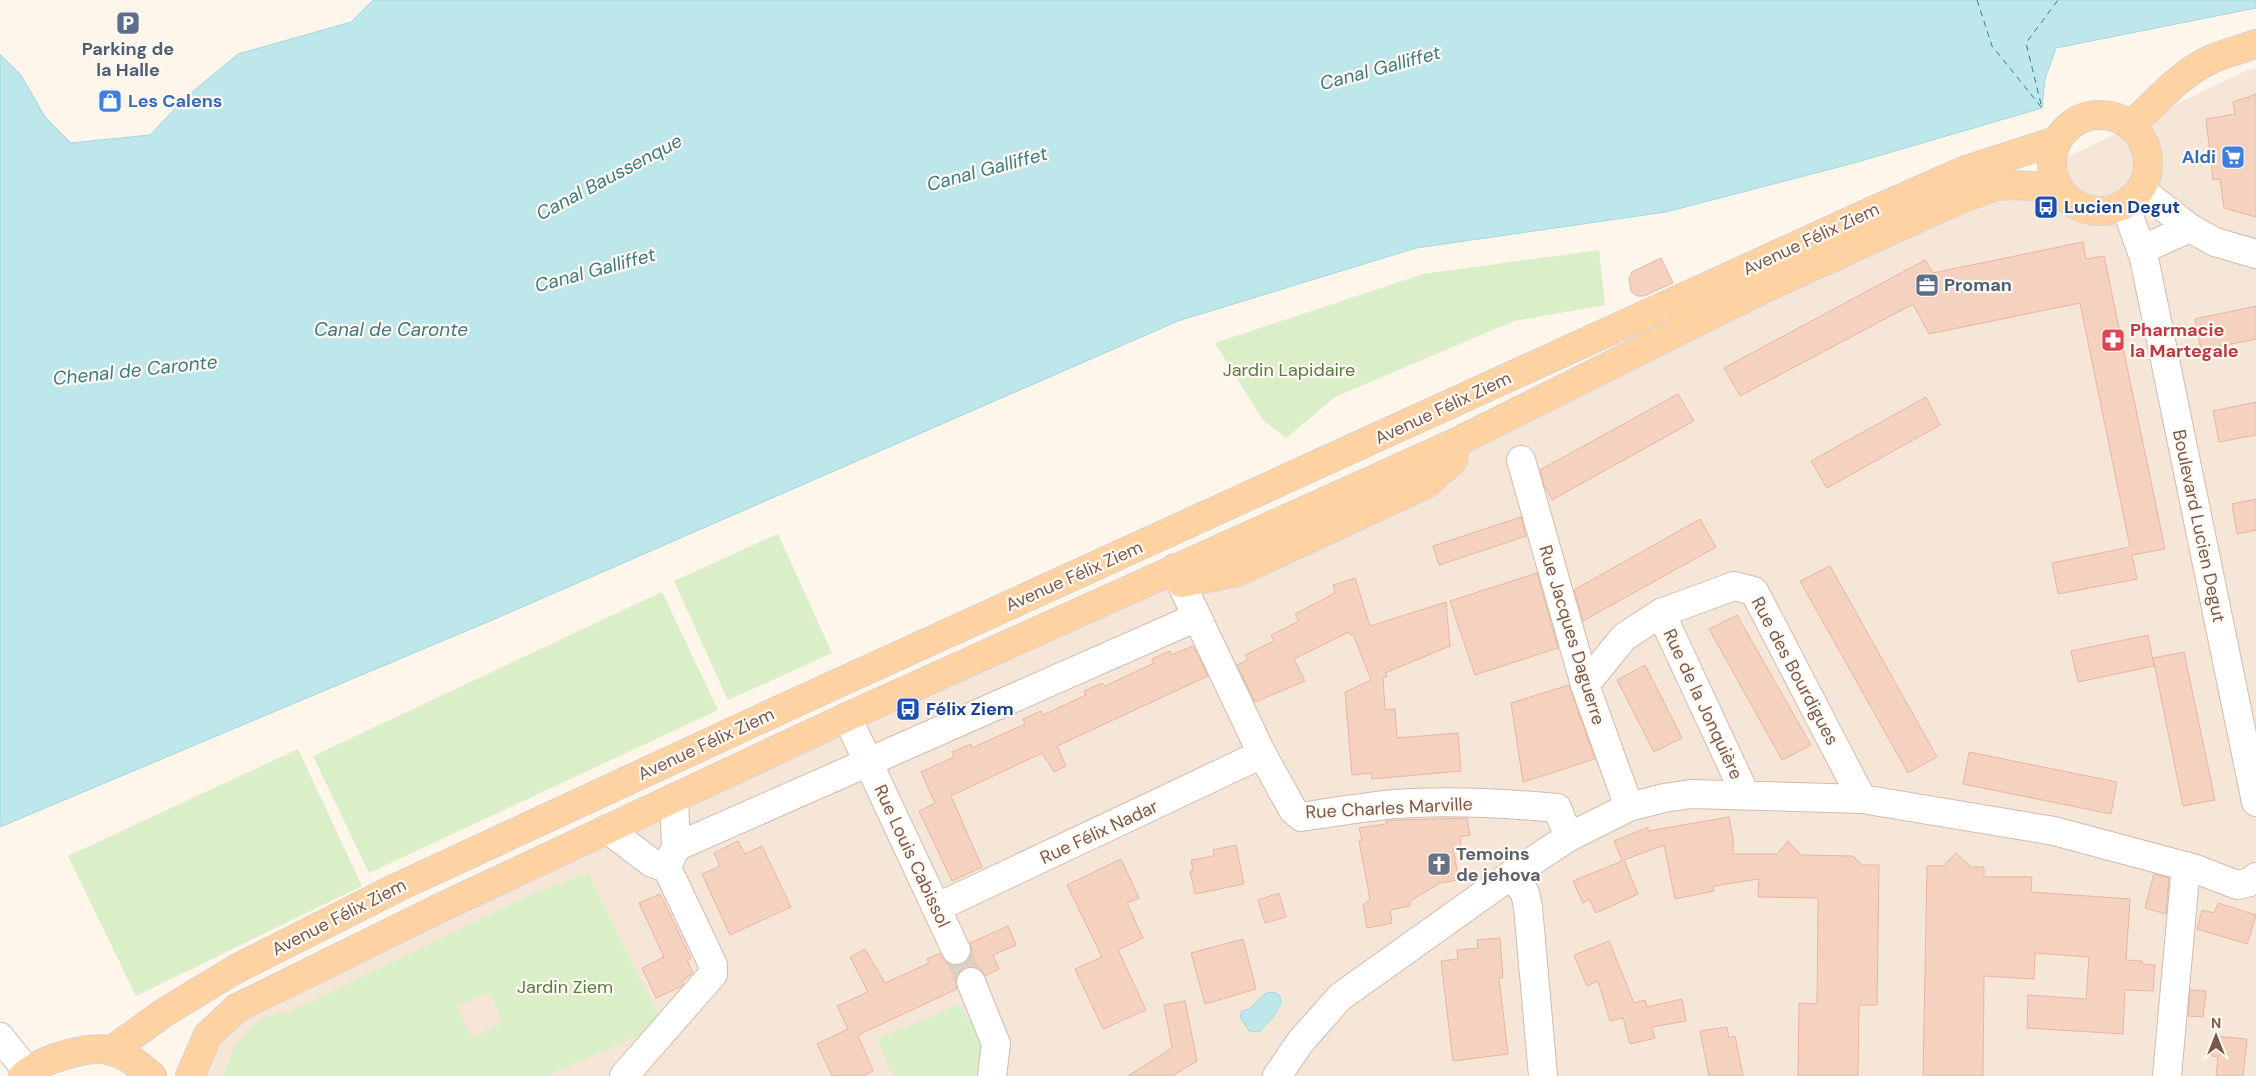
<svg xmlns="http://www.w3.org/2000/svg" width="2256" height="1076" font-family="'DM Sans',sans-serif">
	<rect width="100%" height="100%" fill="#fef5eb"/>
	<!-- residential -->
	<polygon fill="#f6e6d8" points="2256,68 2256,1076 203,1076 231,1027 674,798 1521,422 2247,70"/>
	<!-- green -->
	<g fill="#daeec7" fill-rule="evenodd">
		<polygon points="1599,250 1605,305 1514,321 1335,397 1286,438 1262,419 1215,343 1423,274"/>
		<polygon points="778,534 832,653 728,700 674,581"/>
		<polygon points="662,592 718,710 369,873 313,756"/>
		<polygon points="298,749 362,886 136,996 68,856"/>
		<path d="M588 873 663 1025 545 1076H223L235 1047 259 1020 300 1007 532 894ZM489 992 503 1023 472 1037 457 1006Z"/>
		<polygon points="960,1004 982,1044 977,1076 893,1076 877,1039"/>
	</g>
	<!-- water -->
	<g fill="#bde7ea" stroke="#a2d9dc">
		<polygon points="373,0 2256,0 2256,8 2056,48 2045,79 2042,108 1854,163 1666,212 1416,248 1178,321 497,618 0,827 0,54 21,75 45,117 71,143 150,135 185,98 238,54 351,22"/>
		<polygon points="1274,992 1280,996 1281,1004 1273,1017 1259,1032 1249,1031 1240,1017 1242,1011 1249,1009 1266,993"/>
	</g>
	<g fill="none" stroke-linecap="round" stroke-linejoin="round">
		<!-- ferry -->
		<polyline stroke="#3c7c82" stroke-width="1" stroke-dasharray="6 5" stroke-linecap="butt" points="1977,0 1992,46 2042,108 2026,43 2058,0"/>
	</g>
	<!-- building -->
	<g fill="#f5d1c0" stroke="#e9b59f">
		<polygon points="2256,94 2256,217 2224,208 2220,179 2213,180 2206,119 2235,114 2233,102"/>
		<polygon points="2083,242 2086,259 2104,256 2165,549 2132,555 2137,579 2058,594 2052,563 2130,547 2080,303 1929,334 1913,304 1740,396 1724,368 1925,260 1933,273"/>
		<polygon points="1661,258 1673,283 1644,296 1637,296 1631,291 1629,279 1632,272"/>
		<polygon points="2256,306 2256,339 2201,350 2195,319"/>
		<polygon points="1678,394 1694,421 1552,500 1544,485 1540,470"/>
		<polygon points="1926,397 1940,425 1827,488 1811,461"/>
		<polygon points="2256,402 2256,435 2219,442 2213,411"/>
		<polygon points="2256,499 2256,530 2237,534 2232,504"/>
		<polygon points="1521,517 1526,536 1439,565 1433,546"/>
		<polygon points="1700,519 1716,547 1583,621 1574,590"/>
		<polygon points="1830,566 1937,757 1908,773 1800,581"/>
		<polygon points="1537,573 1558,648 1475,675 1450,601"/>
		<polygon points="1355,578 1370,626 1446,602 1450,646 1385,673 1387,676 1383,678 1385,710 1395,709 1397,738 1458,733 1461,771 1372,779 1371,773 1352,775 1345,692 1371,680 1353,634 1350,635 1349,632 1294,659 1305,681 1255,702 1237,665 1248,660 1245,655 1274,641 1271,635 1299,621 1295,614 1335,593 1333,585"/>
		<polygon points="1737,615 1811,745 1782,760 1709,629"/>
		<polygon points="2148,635 2154,666 2078,682 2071,651"/>
		<polygon points="1193,646 1208,676 1057,746 1066,766 1054,772 1042,753 951,796 982,867 952,881 919,811 935,803 921,772 954,757 952,752 971,744 972,748 1025,724 1023,719 1041,711 1043,715 1086,695 1084,691 1102,683 1105,686 1154,663 1152,659 1170,651 1171,655"/>
		<polygon points="2184,652 2215,800 2183,806 2153,658"/>
		<polygon points="1645,665 1682,738 1654,752 1617,680"/>
		<polygon points="1569,685 1595,759 1523,782 1511,703"/>
		<polygon points="1969,752 2117,782 2111,814 1963,784"/>
		<polygon points="1729,817 1733,839 1733,854 1777,854 1788,841 1801,855 1853,856 1862,865 1879,865 1877,1005 1859,1005 1858,1076 1798,1076 1799,1003 1817,1004 1818,898 1758,897 1759,879 1713,886 1714,891 1675,899 1664,845 1624,860 1638,894 1596,913 1589,899 1583,903 1573,881 1622,861 1614,841 1648,827 1648,831"/>
		<polygon points="1467,818 1470,835 1460,837 1461,847 1453,849 1459,880 1440,883 1410,901 1410,906 1390,910 1392,923 1367,928 1363,905 1370,899 1359,841 1362,841 1359,828 1386,824 1386,821 1397,820"/>
		<polygon points="738,841 745,854 762,846 791,907 730,935 702,874 720,866 714,853"/>
		<polygon points="1236,845 1244,884 1195,894 1190,871 1193,870 1191,860 1214,856 1213,850"/>
		<polygon points="1956,853 1971,867 1984,867 1984,877 2032,877 2031,892 2130,899 2126,960 2142,961 2142,964 2155,965 2153,991 2125,990 2123,1034 2027,1028 2028,995 2086,999 2089,957 2035,953 2034,979 1984,976 1983,1076 1923,1076 1927,866 1943,866"/>
		<polygon points="1121,859 1139,898 1127,903 1143,938 1118,950 1146,1010 1103,1029 1075,969 1102,957 1067,885"/>
		<polygon points="2154,874 2169,878 2166,914 2145,908"/>
		<polygon points="1279,893 1286,917 1265,923 1258,900"/>
		<polygon points="660,894 691,958 687,960 693,973 682,981 684,984 682,986 656,998 642,968 664,957 639,903"/>
		<polygon points="2218,903 2256,915 2247,944 2197,929 2202,910 2214,913"/>
		<polygon points="1008,926 1016,945 993,955 999,969 985,976 981,970 974,967 965,968 959,972 956,979 957,989 858,1035 873,1071 863,1076 832,1076 817,1044 848,1029 837,1006 868,992 850,957 865,949 885,983 929,963 927,959 940,953 947,963 955,966 962,964 969,959 972,951 970,943"/>
		<polygon points="1500,938 1503,978 1499,978 1508,1054 1453,1061 1441,961 1458,959 1457,950 1478,948 1477,940"/>
		<polygon points="1243,939 1256,989 1205,1004 1191,953"/>
		<polygon points="1609,941 1634,1003 1645,1000 1647,1007 1682,999 1686,1021 1652,1027 1655,1038 1630,1044 1623,1018 1610,1021 1598,981 1587,986 1574,955"/>
		<polygon points="2190,990 2206,991 2203,1017 2188,1016"/>
		<polygon points="1185,1001 1197,1061 1172,1076 1128,1076 1172,1048 1164,1005"/>
		<polygon points="1727,1027 1729,1038 1735,1036 1743,1076 1709,1076 1700,1031"/>
		<polygon points="2214,1036 2247,1039 2243,1076 2216,1076 2218,1057 2212,1056"/>
	</g>
	<g fill="none" stroke-linecap="round" stroke-linejoin="round">
		<!-- minor-tunnel -->
		<polyline stroke="#decec3" stroke-width="28" stroke-dasharray="28 14" stroke-linecap="butt" points="956,950 971,982"/>
		<!-- minor casing -->
		<g stroke="#d2bbae" stroke-width="30">
			<g id="minor">
				<polyline points="2141,190 2190,228 2215,242 2256,254"/>
				<polyline points="2125,205 2144,258 2256,802"/>
				<polyline points="2141,250 2190,228"/>
				<polyline points="1521,460 1585,685 1629,807"/>
				<path d="M1181 583 1262 754 1293 810 1301 817C1333 812 1364 807 1396 804 1449 800 1503 803 1557 808L1569 837"/>
				<polyline points="1661,613 1745,794"/>
				<polyline points="1585,685 1624,637 1661,613 1734,586 1754,591 1862,799"/>
				<polyline points="847,717 956,950"/>
				<polyline points="607,829 652,863 667,868"/>
				<polyline points="676,847 1197,617"/>
				<polyline points="669,862 676,847 674,798"/>
				<polyline points="1511,875 1525,893 1528,907 1543,1076"/>
				<polyline points="936,908 1262,754"/>
				<polyline points="971,982 996,1044 992,1076"/>
				<polyline points="0,1037 28,1072"/>
				<polyline points="624,1076 713,974 713,965 667,868"/>
				<polyline points="1277,1076 1301,1041 1340,997 1511,875 1569,837 1629,807 1664,798 1691,794 1862,799 2054,831 2196,869 2237,885 2250,882 2256,877"/>
				<polyline points="2167,1076 2186,866"/>
			</g>
		</g>
		<!-- major casing -->
		<g stroke="#dad0cd" stroke-width="30">
			<g id="major">
				<circle cx="2100" cy="163" r="48"/>
				<path d="M2131 125C2157 102 2179 74 2212 59 2226 53 2242 49 2256 44"/>
				<polyline points="1175,568 1181,583 1237,572 1426,484 1453,460 1455,443"/>
				<polyline points="111,1051 165,1012 236,969 396,888 786,707 1875,210 1966,170 2056,141"/>
				<path d="M23 1076C40 1060 89 1044 112 1051 127 1055 140 1066 152 1076"/>
				<polyline points="190,1076 208,1035 237,1008 442,907 847,717 1455,443 1769,286 1960,199 1996,186 2009,185 2058,187"/>
			</g>
		</g>
		<!-- minor -->
		<use href="#minor" stroke="#fff" stroke-width="28"/>
		<!-- major -->
		<use href="#major" stroke="#ffd3a1" stroke-width="28"/>
	</g>
	<!-- icons -->
	<defs>
		<g id="parking-square" transform="scale(1.25)"><rect x="-9" y="-9" width="18" height="18" rx="4" fill="#5c6f8a" stroke="#fff9f3"/><path d="M-3.5-5.5H1a3.5 3.5 0 0 1 0 7H-1V5.5H-3.5ZM-1-3.4V-.6H.8a1.4 1.4 0 0 0 0-2.8Z" fill="#fff"/></g>
		<g id="shop-square" transform="scale(1.25)"><rect x="-9" y="-9" width="18" height="18" rx="4" fill="#3f7fe0" stroke="#fff9f3"/><path d="M-5-2.5h2.3a2.7 3.5 0 0 1 5.4 0H5L5.5 6h-11ZM-1.5-2.5h3a1.5 2.3 0 0 0-3 0Z" fill="#fff"/></g>
		<g id="supermarket-square" transform="scale(1.25)"><rect x="-9" y="-9" width="18" height="18" rx="4" fill="#3f7fe0" stroke="#fff9f3"/><path d="M-6-5.5h2.5l.6 2H6L4.5 2H-2.5L-4.4-4H-6ZM-1.5 3.2a1.3 1.3 0 1 0 .1 0ZM3 3.2a1.3 1.3 0 1 0 .1 0Z" fill="#fff"/></g>
		<g id="bus-square" transform="scale(1.25)"><rect x="-9" y="-9" width="18" height="18" rx="4" fill="#1a4fb4" stroke="#fff9f3"/><path d="M-5-6H5V4H4V6H2V4H-2V6H-4V4H-5ZM-3.5-4V0h7V-4ZM-3.5 1.2v1.5H-2V1.2ZM2 1.2v1.5H3.5V1.2Z" fill="#fff"/></g>
		<g id="office-square" transform="scale(1.25)"><rect x="-9" y="-9" width="18" height="18" rx="4" fill="#5c6f8a" stroke="#fff9f3"/><path d="M-6-3h4V-5.5h4V-3h4V5H-6ZM-1-4.5V-3h2v-1.5ZM-6 0V1H6V0Z" fill="#fff"/></g>
		<g id="pharmacy-square" transform="scale(1.25)"><rect x="-9" y="-9" width="18" height="18" rx="4" fill="#e0444e" stroke="#fff9f3"/><path d="M-2-6h4v4h4v4h-4v4h-4v-4h-4v-4h4Z" fill="#fff"/></g>
		<g id="church-square" transform="scale(1.25)"><rect x="-9" y="-9" width="18" height="18" rx="4" fill="#6b7280" stroke="#fff9f3"/><path d="M-1.2-6h2.4v3.5h3.3v2.4h-3.3V6h-2.4V-.1h-3.3v-2.4h3.3Z" fill="#fff"/></g>
	</defs>
	<g fill-rule="evenodd">
		<use href="#parking-square" x="128" y="23"/>
		<use href="#shop-square" x="110" y="101"/>
		<use href="#supermarket-square" x="2233" y="157"/>
		<use href="#bus-square" x="2046" y="207"/>
		<use href="#office-square" x="1927" y="285"/>
		<use href="#pharmacy-square" x="2113" y="340"/>
		<use href="#bus-square" x="908" y="709"/>
		<use href="#church-square" x="1439" y="864"/>
	</g>
	<g text-anchor="middle" dominant-baseline="central" stroke-width="4.5" stroke-linejoin="round" paint-order="stroke">
		<!-- service labels -->
		<g font-size="18" font-weight="bold" fill="#4e5e75" stroke="#fff9f3">
			<text x="128" y="49">Parking de<tspan x="128" dy="21">la Halle</tspan></text>
			<text x="1944" y="285" text-anchor="start">Proman</text>
		</g>
		<!-- shop labels -->
		<g font-size="18" font-weight="bold" fill="#366cbe" stroke="#fff9f3" text-anchor="start">
			<text x="128" y="101">Les Calens</text>
			<text x="2216" y="157" text-anchor="end">Aldi</text>
		</g>
		<!-- transit labels -->
		<g font-size="18" font-weight="bold" fill="#164399" stroke="#fff9f3" text-anchor="start">
			<text x="2064" y="207">Lucien Degut</text>
			<text x="926" y="709">Félix Ziem</text>
		</g>
		<!-- street labels -->
		<g font-size="18" fill="#7c584b" stroke="#fff9f3">
			<text transform="translate(1811 239) rotate(-25)">Avenue Félix Ziem</text>
			<text transform="translate(1443 408) rotate(-25)">Avenue Félix Ziem</text>
			<text transform="translate(2199 526) rotate(78)">Boulevard Lucien Degut</text>
			<text transform="translate(1074 576) rotate(-24)">Avenue Félix Ziem</text>
			<text transform="translate(1572 635) rotate(73)">Rue Jacques Daguerre</text>
			<text transform="translate(1795 671) rotate(62)">Rue des Bourdigues</text>
			<text transform="translate(1703 704) rotate(65)">Rue de la Jonquière</text>
			<text transform="translate(706 744) rotate(-25)">Avenue Félix Ziem</text>
			<text transform="translate(1389 808) rotate(-3)">Rue Charles Marville</text>
			<text transform="translate(1099 832) rotate(-25)">Rue Félix Nadar</text>
			<text transform="translate(912 856) rotate(65)">Rue Louis Cabissol</text>
			<text transform="translate(339 917) rotate(-27)">Avenue Félix Ziem</text>
		</g>
		<!-- health labels -->
		<g font-size="18" font-weight="bold" fill="#be3a42" stroke="#fff9f3" text-anchor="start">
			<text x="2130" y="330">Pharmacie<tspan x="2130" dy="21">la Martegale</tspan></text>
		</g>
		<!-- park labels -->
		<g font-size="18" fill="#567c3f" stroke="#fff9f3">
			<text x="1289" y="370">Jardin Lapidaire</text>
			<text x="565" y="987">Jardin Ziem</text>
		</g>
		<!-- worship labels -->
		<g font-size="18" font-weight="bold" fill="#5b616d" stroke="#fff9f3" text-anchor="start">
			<text x="1456" y="854">Temoins<tspan x="1456" dy="21">de jehova</tspan></text>
		</g>
		<!-- water labels -->
		<g font-size="19" font-style="italic" fill="#3c7c82" stroke="#fff9f3">
			<text transform="translate(1380 68) rotate(-15)">Canal Galliffet</text>
			<text transform="translate(987 169) rotate(-15)">Canal Galliffet</text>
			<text transform="translate(609 177) rotate(-28)">Canal Baussenque</text>
			<text transform="translate(595 270) rotate(-15)">Canal Galliffet</text>
			<text x="391" y="329">Canal de Caronte</text>
			<text transform="translate(135 370) rotate(-6)">Chenal de Caronte</text>
		</g>
	</g>
	<!-- north arrow -->
	<g transform="translate(2216 1036)" stroke="#fff9f3" stroke-width="4" paint-order="stroke">
	<path d="M0-4L9 19L0 12L-9 19Z" fill="#7c584b"/>
	<text y="-8" font-size="14" font-weight="bold" text-anchor="middle" fill="#7c584b">N</text>
	</g>
</svg>
